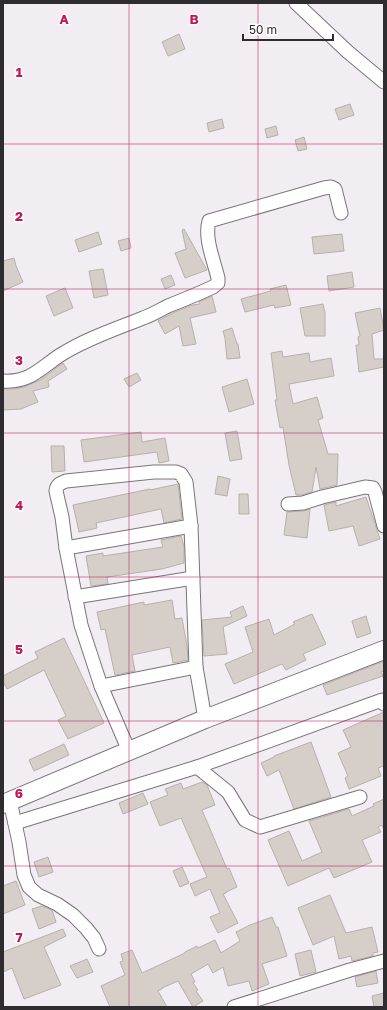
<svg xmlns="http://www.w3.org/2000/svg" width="387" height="1010" font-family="'Golos Text',sans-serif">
	<rect width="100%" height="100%" fill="#f2ecf3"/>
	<!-- building -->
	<g fill="#d6cec9" stroke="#b8b0ab">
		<polygon points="179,34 185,49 168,56 162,42"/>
		<polygon points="350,104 354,115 339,120 335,109"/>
		<polygon points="222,119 224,128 209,132 207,123"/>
		<polygon points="276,126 278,135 267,138 265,129"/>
		<polygon points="304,137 307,149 298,151 295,140"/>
		<polygon points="184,229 207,270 185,278 175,253 186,249 182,230"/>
		<polygon points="98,232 102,244 79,252 75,240"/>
		<polygon points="342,234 344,251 314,254 312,237"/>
		<polygon points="129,238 131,248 121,251 118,241"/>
		<polygon points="14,258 16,266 23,282 3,291 3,261"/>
		<polygon points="103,269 108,295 94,298 89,271"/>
		<polygon points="352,272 354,287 329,291 327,276"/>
		<polygon points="171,275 175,285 165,289 161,279"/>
		<polygon points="286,285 291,305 275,308 274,305 245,312 241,299 271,291 270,289"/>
		<polygon points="65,288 73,308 54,316 46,296"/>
		<polygon points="212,296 216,312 190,318 196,344 183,346 179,326 165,334 158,321 175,312 192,305 200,304 199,302"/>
		<polygon points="323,304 325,313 325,336 305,336 300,308"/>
		<polygon points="380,308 384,330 372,334 374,359 384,359 384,367 359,372 356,345 359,345 358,337 360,336 355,313"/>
		<polygon points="232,328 237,344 238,344 240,358 227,359 225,338 223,331"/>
		<polygon points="282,351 283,357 309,353 310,362 331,358 334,376 289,384 293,404 317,397 323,418 318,420 328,454 338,454 337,485 320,489 316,467 312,492 302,495 296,495 289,465 283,427 280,428 275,400 277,400 271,353"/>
		<polygon points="63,363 67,369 48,381 49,387 33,391 38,402 21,409 3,410 3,389 14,389 24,387 31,384 40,380"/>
		<polygon points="137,373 141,380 129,387 124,379"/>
		<polygon points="247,379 254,404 229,412 222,387"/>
		<polygon points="237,431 242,459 230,461 225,433"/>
		<polygon points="141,432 142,442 165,438 169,461 159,463 157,452 84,462 81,440"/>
		<polygon points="51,446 64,446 65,471 52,472"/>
		<polygon points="218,476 230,479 227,496 215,494"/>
		<polygon points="178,484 182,519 164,523 161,509 96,523 97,528 79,532 73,505 150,489 150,490"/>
		<polygon points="239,494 248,494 249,514 239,514"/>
		<polygon points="366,497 380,539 359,546 353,526 329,531 324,505 336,502 336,506"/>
		<polygon points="310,509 307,538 284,535 287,512 304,511"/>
		<polygon points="181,536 184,546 184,563 162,569 107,577 108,584 91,586 86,556 103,553 103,556 163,547 161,540"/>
		<polygon points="172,600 175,619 182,618 187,646 188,660 173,663 170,647 132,655 135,671 115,675 105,629 101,630 97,612 144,602 144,605"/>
		<polygon points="243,606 247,616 223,627 227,654 204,656 202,620 232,617 230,612"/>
		<polygon points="312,614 326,644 303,654 306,660 286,670 282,664 234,684 225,664 253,652 245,627 269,619 274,635 295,624 293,622"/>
		<polygon points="366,616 371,633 357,638 352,621"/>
		<polygon points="64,638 104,723 68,739 58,720 66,716 44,670 7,689 3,681 3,676 38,658 35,652"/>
		<polygon points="384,661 384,671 381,672 383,676 327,695 323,685"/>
		<polygon points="384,712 384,766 378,768 381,776 349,789 345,778 348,776 338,753 351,747 343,730"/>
		<polygon points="311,742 331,797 294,809 279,770 267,776 261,763 274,757 274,756"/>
		<polygon points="64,744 69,755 34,771 29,760"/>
		<polygon points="202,782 207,785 215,805 202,810 227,869 229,868 237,887 226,892 226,893 223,894 238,923 218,933 210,917 220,913 210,889 195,896 190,884 207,877 181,818 160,826 150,802 168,795 165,789 181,783 183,789"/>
		<polygon points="143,793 148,804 123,814 119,803"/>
		<polygon points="384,799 384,830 382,825 378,827 381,832 362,840 372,862 334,878 329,868 288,886 268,840 289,831 302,861 322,852 309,821 349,809 352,816 374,806 373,804"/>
		<polygon points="48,857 53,872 39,877 34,862"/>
		<polygon points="182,867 189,883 180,887 173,871"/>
		<polygon points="16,881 25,905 3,914 3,886"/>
		<polygon points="330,895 346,933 372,927 378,952 373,953 373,956 352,961 351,956 339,959 334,936 313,945 298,908"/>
		<polygon points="42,906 52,910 56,922 39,929 32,909"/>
		<polygon points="272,917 276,927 278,927 287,956 262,964 269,984 252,991 249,981 228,986 223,967 213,973 208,964 191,974 195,982 193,983 198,990 196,991 203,1001 193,1007 178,981 162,988 162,989 158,991 167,1007 110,1007 101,986 125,975 120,962 123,961 121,954 132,950 142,973 185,953 185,952 197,946 198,948 215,940 221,953 240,941 236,932 250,925"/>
		<polygon points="63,929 66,936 44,947 61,985 24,999 12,968 3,972 3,952"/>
		<polygon points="311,950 316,972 300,976 295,954"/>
		<polygon points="87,959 93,972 77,978 70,966"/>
		<polygon points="376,971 378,983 357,987 355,977"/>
		<polygon points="384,993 384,1007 374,1007 372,996"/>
	</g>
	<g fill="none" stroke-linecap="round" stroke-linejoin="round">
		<!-- street casing -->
		<g stroke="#7a757b" stroke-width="15">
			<g id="street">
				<polyline points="296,3 348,52 384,82"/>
				<path d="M3 381C31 383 41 367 62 354 88 338 116 329 143 318 152 315 160 310 168 306 183 300 198 294 213 287L218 283V278C214 261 204 238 209 221L324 188 331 187 335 189 341 213"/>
				<polyline points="288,504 303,503 322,497 365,487 373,488 375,492 384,526"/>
				<polyline points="66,548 191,526"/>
				<polyline points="75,597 193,578"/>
				<polyline points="101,686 196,667"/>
				<path d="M129 751 101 686 81 625 66 548 62 517 56 491C57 484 61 483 66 481L154 472H176L181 474 186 482 191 526 196 667 205 719"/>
				<polyline points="197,767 382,700 384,704"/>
				<polyline points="10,801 19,842 24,875 29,887 38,895 57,904 73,915 86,928 94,938 99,949"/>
				<polyline points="15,823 197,767 228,792 245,820 260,827 360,797"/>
				<polyline points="234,1007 350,970 384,961"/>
			</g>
		</g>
		<!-- secondary casing -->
		<g stroke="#7a757b" stroke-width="20">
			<polyline id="secondary" points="3,804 205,719 384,650"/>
		</g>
		<!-- street -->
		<use href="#street" stroke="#fff" stroke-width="13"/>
		<!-- secondary -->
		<use href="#secondary" stroke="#fff" stroke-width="18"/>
	</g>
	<!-- grid -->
	<path fill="none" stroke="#c2185b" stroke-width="1" stroke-opacity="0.55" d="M129 3V1007M258 3V1007M3 144H384M3 289H384M3 433H384M3 577H384M3 721H384M3 866H384"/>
	<g font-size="13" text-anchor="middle" font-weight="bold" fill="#c2185b" stroke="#fff" stroke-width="3" stroke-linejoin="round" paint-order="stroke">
		<text x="64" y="24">A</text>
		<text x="194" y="24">B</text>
		<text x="19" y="77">1</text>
		<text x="19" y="221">2</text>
		<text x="19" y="365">3</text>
		<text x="19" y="510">4</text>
		<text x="19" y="654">5</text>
		<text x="19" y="798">6</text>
		<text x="19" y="942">7</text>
	</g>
	<!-- border -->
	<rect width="387" height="1010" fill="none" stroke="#2e2c2e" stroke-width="8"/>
	<!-- scale -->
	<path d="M243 34v6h90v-6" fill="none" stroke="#2e2c2e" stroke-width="2"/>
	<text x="249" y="34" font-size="12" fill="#2e2c2e" stroke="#ffffff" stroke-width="3" paint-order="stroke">50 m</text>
</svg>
